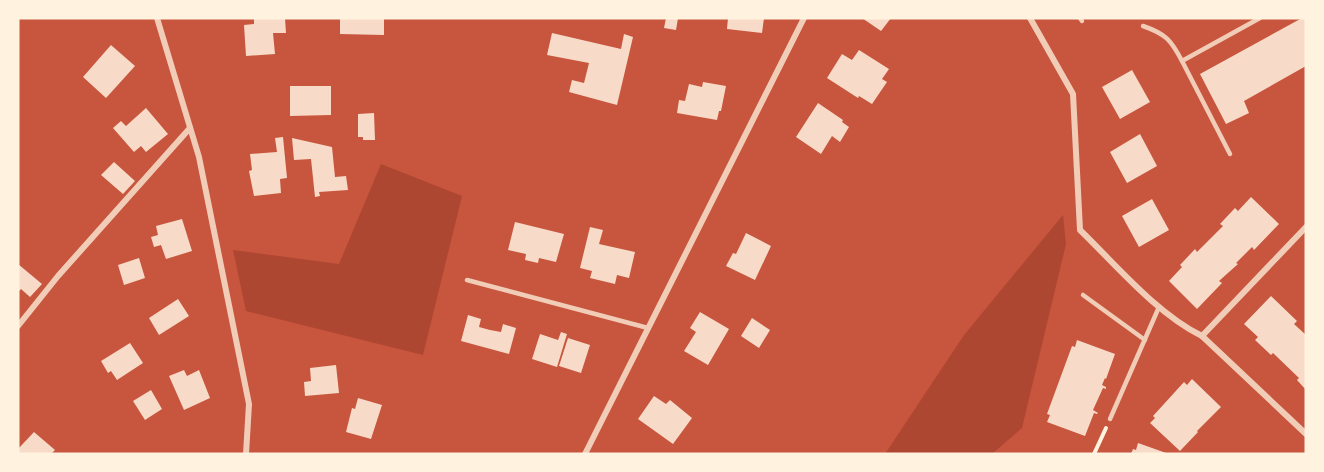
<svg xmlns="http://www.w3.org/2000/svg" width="1324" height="472" font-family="'Alegreya Sans',sans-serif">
	<rect width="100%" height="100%" fill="#c8553d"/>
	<!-- green -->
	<g fill="#ae4732">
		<polygon points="381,164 462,196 423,355 246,311 233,250 339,264"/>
		<polygon points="1063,215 1066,244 1022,428 992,454 885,454 964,335"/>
	</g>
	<!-- building -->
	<g fill="#f7dbc8">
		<polygon points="254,18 285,18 286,33 273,33 275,54 246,56 244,25 254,24"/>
		<polygon points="340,18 384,18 384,35 340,34"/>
		<polygon points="666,18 678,18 676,30 664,28"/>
		<polygon points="728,18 764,18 762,33 727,29"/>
		<polygon points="862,18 891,18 881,31"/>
		<polygon points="1302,18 1306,18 1306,66 1244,101 1249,113 1226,124 1200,74"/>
		<polygon points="552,33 621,49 624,34 633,37 617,105 569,92 572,80 584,83 589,63 547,55"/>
		<polygon points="111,45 135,66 106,98 83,77"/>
		<polygon points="859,50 889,69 882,79 887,82 872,104 859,96 858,98 827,78 842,54 852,60"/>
		<polygon points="1132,70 1150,102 1120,119 1102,87"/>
		<polygon points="703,82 726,86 721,111 719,111 717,120 677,113 679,100 685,101 689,84 702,87"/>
		<polygon points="290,86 331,86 331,115 290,116"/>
		<polygon points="818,103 843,120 842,122 849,127 840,142 832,136 821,154 796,137"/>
		<polygon points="146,108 168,134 146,152 141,146 134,152 113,128 121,121 126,126"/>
		<polygon points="374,113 375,140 363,140 363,137 358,137 358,114"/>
		<polygon points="1140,134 1157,166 1127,183 1110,152"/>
		<polygon points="283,137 287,178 280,179 281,193 254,196 249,171 252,170 250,154 277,152 275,138"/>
		<polygon points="292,138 332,147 335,177 346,176 348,190 319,192 320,196 315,197 311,159 294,160"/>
		<polygon points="114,162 135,181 123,194 101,175"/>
		<polygon points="1251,197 1279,224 1254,250 1252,247 1236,263 1238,264 1219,281 1222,283 1197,309 1169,281 1182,267 1180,265 1195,249 1197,252 1223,226 1220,224 1235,208 1238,211"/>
		<polygon points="1152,199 1169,230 1139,247 1122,216"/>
		<polygon points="182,219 192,251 166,259 161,245 154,247 151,237 158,235 156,226"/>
		<polygon points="515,222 564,234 556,262 539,258 538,263 525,260 526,254 508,250"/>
		<polygon points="590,227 603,230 599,244 635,252 629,278 617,275 615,284 590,278 592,271 580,268"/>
		<polygon points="746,233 771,246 755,280 726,266 733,253 736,254"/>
		<polygon points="139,258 145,278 124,285 118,265"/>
		<polygon points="18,264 42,284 30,297 21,289 18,292"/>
		<polygon points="1271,296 1297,321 1294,324 1306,335 1306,390 1297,380 1299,378 1273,353 1271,355 1255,340 1258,337 1244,324"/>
		<polygon points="178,299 189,316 159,335 149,318"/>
		<polygon points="700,312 729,329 708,365 684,351 696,332 690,328"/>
		<polygon points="468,315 481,319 479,327 490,330 501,332 503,324 516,328 509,354 461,341"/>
		<polygon points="752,318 770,330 759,348 741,336"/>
		<polygon points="561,332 567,334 557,367 532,359 540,334 558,340"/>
		<polygon points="568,338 590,345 581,373 559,366"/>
		<polygon points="1077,340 1115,354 1106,379 1105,378 1102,385 1106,387 1106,389 1103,388 1093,410 1098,413 1097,414 1094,413 1085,436 1047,422 1050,415 1047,414 1072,346 1075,347"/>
		<polygon points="130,343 143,363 117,380 111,371 108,373 101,361"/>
		<polygon points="336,365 339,393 305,396 304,382 311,381 310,368"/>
		<polygon points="184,370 187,376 199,370 210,398 184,410 169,376"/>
		<polygon points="1192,379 1221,407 1197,431 1198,432 1180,451 1150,423 1155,418 1153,416 1184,382 1187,385"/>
		<polygon points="151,390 162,409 145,420 133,401"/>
		<polygon points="654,396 666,404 670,400 692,418 673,444 638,419"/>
		<polygon points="358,398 382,405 371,439 346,432 352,408 355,409"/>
		<polygon points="34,432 55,450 51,454 18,454 18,449"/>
		<polygon points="1138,443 1169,454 1131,454 1133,449 1136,450"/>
	</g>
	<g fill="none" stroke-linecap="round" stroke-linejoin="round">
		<!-- path -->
		<polyline stroke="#fff3e0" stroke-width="4" points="1094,454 1106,428"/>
		<!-- service -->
		<g stroke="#f1ccb7" stroke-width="4.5">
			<polyline points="1080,18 1082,21"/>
			<path d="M1143 26C1166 34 1171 40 1182 61L1260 18"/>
			<polyline points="1182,61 1230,154"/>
			<polyline points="467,280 648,328"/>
			<polyline points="1083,295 1145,340"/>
			<polyline points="1110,419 1159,307"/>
		</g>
		<!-- minor -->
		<g stroke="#f1ccb7" stroke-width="6">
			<polyline points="157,18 199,157 249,404 246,454"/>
			<path d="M1030 18 1073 94 1080 230C1116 265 1157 314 1202 336L1306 434"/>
			<polyline points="18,326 58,276 190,128"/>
			<polyline points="1202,336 1306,227"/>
			<polyline points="585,454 804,18"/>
		</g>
	</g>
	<!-- border -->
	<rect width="1324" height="472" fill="none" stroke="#fff3e0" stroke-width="39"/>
</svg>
